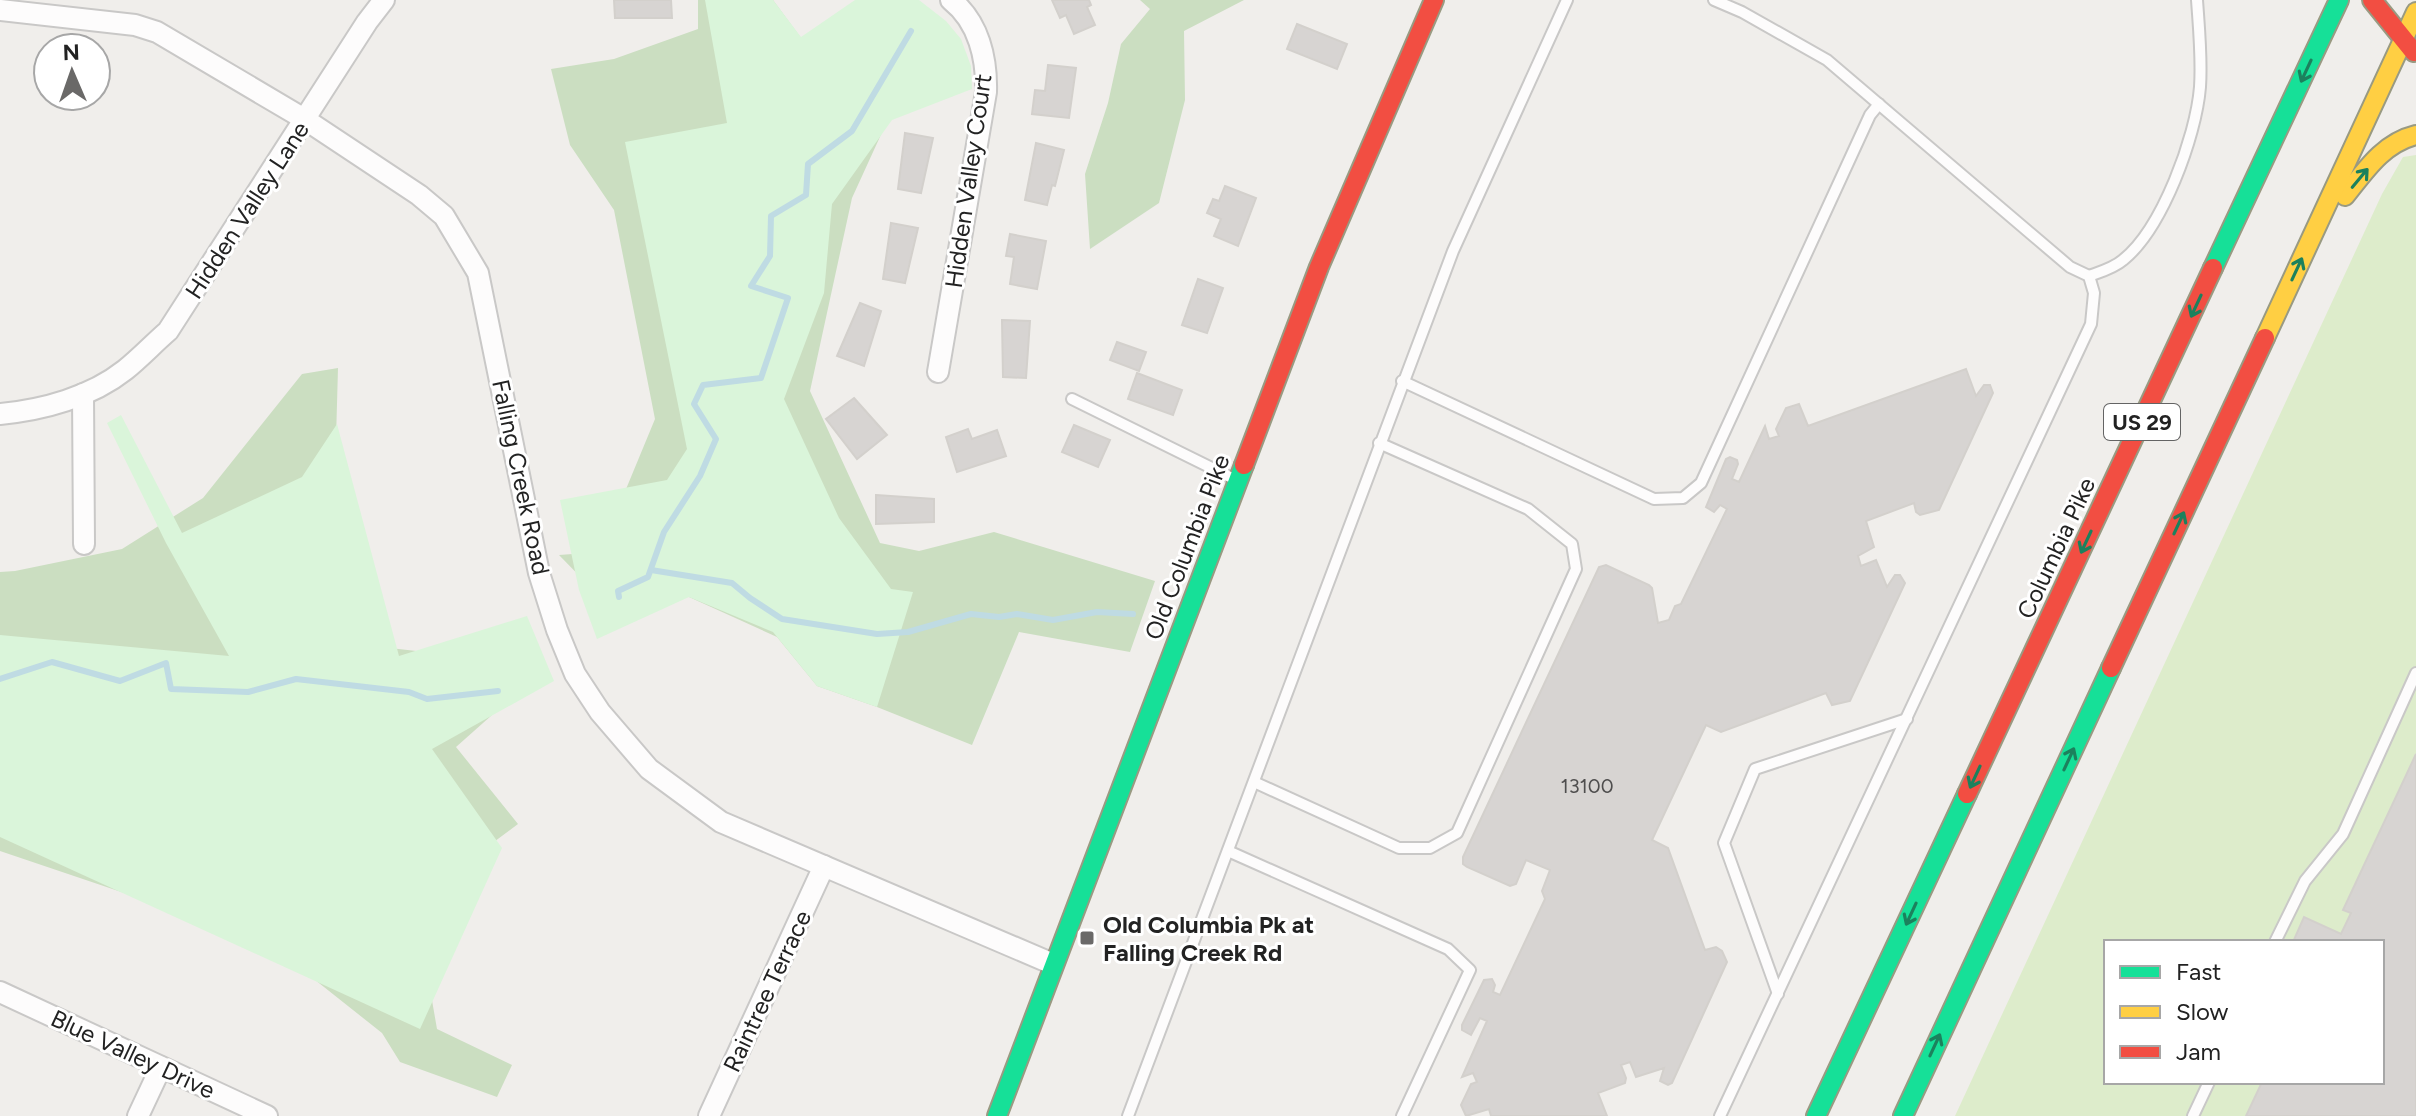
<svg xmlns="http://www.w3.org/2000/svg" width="2416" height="1116" font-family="Figtree,sans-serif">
	<rect width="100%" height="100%" fill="#f0eeeb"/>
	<!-- grass -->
	<path fill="#ddeccb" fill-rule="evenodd" d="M2416 155V1116H1955L2382 194 2403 157ZM2106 942H2382V1082H2106Z"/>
	<!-- forest -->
	<g fill="#cbdec1">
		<polygon points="698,0 773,0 801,38 900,93 852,198 810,391 880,543 919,551 994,532 1155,581 1130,652 1019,632 972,745 877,707 817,686 777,637 689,597 599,596 559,555 600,552 655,419 614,210 570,145 551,69 614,59 698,29"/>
		<polygon points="1140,0 1244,0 1184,31 1185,100 1159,203 1090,249 1085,174 1108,103 1121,44 1150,9"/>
		<polygon points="338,368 332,583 381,647 505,661 527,684 456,747 518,824 452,873 420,931 437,1029 512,1065 497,1097 400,1062 382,1033 266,941 0,851 0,572 15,571 122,549 203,498 302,374"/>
	</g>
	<!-- park -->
	<g fill="#daf5da">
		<polygon points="705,0 773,0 801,37 855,0 919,0 946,21 961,39 971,66 972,89 892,120 832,204 824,293 784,399 839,518 891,589 913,592 877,707 817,686 773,632 689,597 597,639 579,590 560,500 667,480 687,449 625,142 727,123"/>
		<polygon points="121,415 182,533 302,477 337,424 399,656 527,616 554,681 432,749 502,848 420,1029 0,837 0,635 229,656 166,543 107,423"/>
	</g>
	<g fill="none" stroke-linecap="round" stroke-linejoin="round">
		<!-- stream -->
		<g stroke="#bfdbe3" stroke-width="6">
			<polyline points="651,570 732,583 750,598 782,619 877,634 908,632 971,614 999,617 1017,614 1053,620 1097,612 1133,614"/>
			<polyline points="619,597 618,591 648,577 664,532 700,476 716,439 694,404 703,385 761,378 788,298 751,286 770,256 771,216 806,195 808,164 852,131 911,31"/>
			<polyline points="0,679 52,662 120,681 166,663 171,689 248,692 296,679 409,692 427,699 498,691"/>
		</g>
	</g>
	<!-- building -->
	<g fill="#d7d4d2" stroke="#d3d0cc" stroke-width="2">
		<polygon points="614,0 671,0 672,18 615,18"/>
		<polygon points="1052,0 1089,0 1091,5 1087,7 1095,25 1074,34 1066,15 1060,18"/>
		<polygon points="1297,24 1347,44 1337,69 1287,49"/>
		<polygon points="1048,65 1076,68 1069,118 1032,114 1035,90 1045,91"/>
		<polygon points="905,133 933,138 921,193 898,189"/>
		<polygon points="1036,143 1064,150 1055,186 1052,185 1047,205 1025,200"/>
		<polygon points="1225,186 1256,198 1238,246 1214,236 1221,219 1207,213 1213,199 1219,201"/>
		<polygon points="891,223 918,228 905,283 883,279"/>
		<polygon points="1010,234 1046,241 1037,289 1010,284 1014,257 1006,256"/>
		<polygon points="1198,279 1223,288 1207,333 1182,325"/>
		<polygon points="860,303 881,311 864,366 837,356"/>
		<polygon points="1002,320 1030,321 1026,378 1003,377"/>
		<polygon points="1117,342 1146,352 1139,371 1110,360"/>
		<polygon points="1966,369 1976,396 1984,385 1990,385 1993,393 1939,510 1920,515 1916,512 1914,503 1866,521 1874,547 1858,556 1861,566 1876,560 1887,587 1895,575 1900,575 1905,583 1850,701 1832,705 1826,693 1721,732 1706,725 1652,840 1668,848 1705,950 1716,947 1722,951 1727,962 1672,1083 1668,1085 1660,1081 1664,1068 1636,1077 1630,1062 1621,1065 1626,1078 1625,1083 1598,1093 1607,1116 1491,1116 1489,1109 1466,1116 1461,1105 1471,1084 1477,1082 1473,1073 1462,1077 1487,1021 1480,1018 1471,1035 1462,1030 1462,1025 1484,980 1492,979 1495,985 1493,992 1500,995 1545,899 1542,891 1550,870 1526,860 1516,884 1510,886 1467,867 1463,864 1463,857 1599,567 1606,565 1649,585 1652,588 1658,623 1669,620 1675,606 1681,604 1727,509 1720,505 1714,512 1706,507 1726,459 1730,457 1737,460 1738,464 1732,479 1739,482 1765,426 1769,439 1779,436 1776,429 1786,408 1799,404 1808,426"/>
		<polygon points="1137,373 1182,390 1173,415 1128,399"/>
		<polygon points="854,398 887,435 857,459 826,419"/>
		<polygon points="1074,425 1110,440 1098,467 1062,452"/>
		<polygon points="968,429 972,439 997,430 1006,456 957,472 946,437"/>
		<polygon points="876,495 934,499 934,522 876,524"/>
		<polygon points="2416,754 2416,1116 2246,1116 2262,1082 2382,1082 2382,942 2293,942 2304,917 2341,934 2351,913 2343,910"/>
	</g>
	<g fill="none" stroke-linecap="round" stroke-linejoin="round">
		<!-- lane casing -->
		<g stroke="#c9c8c7" stroke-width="14">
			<g id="lane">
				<polyline points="1714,0 1742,12 1827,60 2070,267 2089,276 2094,293 2091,324 1720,1116"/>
				<path d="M2089 276C2100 272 2114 268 2123 260 2162 229 2196 137 2200 87 2202 58 2199 29 2197 0"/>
				<polyline points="1402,381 1654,499 1683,498 1701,483 1870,115 1879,104"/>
				<polyline points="1072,399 1236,480"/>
				<polyline points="1254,782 1399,848 1430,848 1457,833 1576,569 1572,544 1528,509 1379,443"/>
				<polyline points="1228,851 1448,949 1470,970 1402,1116"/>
				<polyline points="2275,942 2305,881 2343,834 2416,673"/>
				<polyline points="1778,994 1724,843 1755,769 1907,719"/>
				<polyline points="1128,1116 1453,251 1567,0"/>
				<polyline points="2193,1116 2209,1082"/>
			</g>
		</g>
		<!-- street casing -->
		<g stroke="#c9c8c7" stroke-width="24">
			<g id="street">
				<polyline points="0,10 135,25 157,32 306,120 419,195 444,216 478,273 539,573 557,630 575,674 600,712 649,769 721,822 1053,964"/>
				<path d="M938 372 986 92C987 59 979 22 951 0"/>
				<polyline points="83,394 84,544"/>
				<path d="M0 414C43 410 91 397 125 370 140 358 153 344 168 331L367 22 384 0"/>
				<polyline points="0,992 267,1116"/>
				<polyline points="138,1116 161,1067"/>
				<polyline points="709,1116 824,866"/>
			</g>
		</g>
		<!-- fast casing -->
		<g stroke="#999a82" stroke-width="22">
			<g id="fast">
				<polyline points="2213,268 2339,0"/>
				<polyline points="997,1116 1244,465"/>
				<polyline points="1816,1116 1967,794"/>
				<polyline points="1903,1116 2111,668"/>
			</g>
		</g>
		<!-- slow casing -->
		<g stroke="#999a82" stroke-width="22">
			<g id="slow">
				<path d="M2345 196C2365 171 2383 143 2416 135"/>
				<polyline points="2265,338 2416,12"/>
			</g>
		</g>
		<!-- jam casing -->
		<g stroke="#999a82" stroke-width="22">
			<g id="jam">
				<polyline points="2372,0 2414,52"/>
				<polyline points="1244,465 1319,267 1434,0"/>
				<polyline points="2111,668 2265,338"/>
				<polyline points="1967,794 2213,268"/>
			</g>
		</g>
		<!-- lane -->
		<use href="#lane" stroke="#fdfcfc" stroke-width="10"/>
		<!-- street -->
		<use href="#street" stroke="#fdfcfc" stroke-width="20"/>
		<!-- fast -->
		<use href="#fast" stroke="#16e098" stroke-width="18"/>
		<!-- slow -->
		<use href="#slow" stroke="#ffcf43" stroke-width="18"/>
		<!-- jam -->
		<use href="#jam" stroke="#f24e42" stroke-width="18"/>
	</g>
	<!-- one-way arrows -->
	<defs><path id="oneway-shaft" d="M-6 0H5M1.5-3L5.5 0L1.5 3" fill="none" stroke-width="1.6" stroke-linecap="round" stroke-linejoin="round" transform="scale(2)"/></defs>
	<g stroke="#1c815d">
		<use href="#oneway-shaft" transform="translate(2306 71) rotate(115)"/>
		<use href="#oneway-shaft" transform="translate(2360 178) rotate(-50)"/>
		<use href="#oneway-shaft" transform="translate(2297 269) rotate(-65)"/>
		<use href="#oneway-shaft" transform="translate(2196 306) rotate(115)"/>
		<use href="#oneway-shaft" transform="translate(2179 523) rotate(-65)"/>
		<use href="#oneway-shaft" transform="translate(2086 542) rotate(115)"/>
		<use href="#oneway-shaft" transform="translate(2069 759) rotate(-65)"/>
		<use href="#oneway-shaft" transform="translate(1975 777) rotate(115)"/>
		<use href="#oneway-shaft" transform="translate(1911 914) rotate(115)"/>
		<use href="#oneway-shaft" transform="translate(1935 1045) rotate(-65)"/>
	</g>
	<!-- markers -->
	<rect fill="#6a6968" stroke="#fff" stroke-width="3" x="1079" y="930" width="16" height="16" rx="4"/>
	<g text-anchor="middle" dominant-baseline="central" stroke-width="6" stroke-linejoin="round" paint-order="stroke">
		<!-- number labels -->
		<g font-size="20" fill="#4f4e4e">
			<text x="1587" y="786">13100</text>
		</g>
		<!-- shield labels -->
		<rect fill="#fff" stroke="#646464" stroke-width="2" x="2104" y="404" width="76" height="36" rx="6"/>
		<g font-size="22" font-weight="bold" fill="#222">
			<text x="2142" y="422">US 29</text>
		</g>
		<!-- street labels -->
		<g font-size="24" fill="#222" stroke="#fff">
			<text transform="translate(968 181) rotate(-82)">Hidden Valley Court</text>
			<text transform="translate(247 210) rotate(-57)">Hidden Valley Lane</text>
			<text transform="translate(521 477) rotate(78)">Falling Creek Road</text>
			<text transform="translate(1187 547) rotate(-69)">Old Columbia Pike</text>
			<text transform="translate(2056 548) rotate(-65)">Columbia Pike</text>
			<text transform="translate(767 991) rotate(-65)">Raintree Terrace</text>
			<text transform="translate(133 1054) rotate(25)">Blue Valley Drive</text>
		</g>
		<!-- poi labels -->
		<g font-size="24" font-weight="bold" fill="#222" stroke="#fff" text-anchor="start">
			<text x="1103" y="924">Old Columbia Pk at<tspan x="1103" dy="28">Falling Creek Rd</tspan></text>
		</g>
	</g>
	<!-- legend -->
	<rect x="2104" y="940" width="280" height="144" fill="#ffffff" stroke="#a7a7a7" stroke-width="2"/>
	<rect x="2120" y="966" width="40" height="12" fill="#16e098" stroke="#a7a7a7" stroke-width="2"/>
	<text x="2176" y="980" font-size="24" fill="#222222">Fast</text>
	<rect x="2120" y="1006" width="40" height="12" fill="#ffcf43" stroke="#a7a7a7" stroke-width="2"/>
	<text x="2176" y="1020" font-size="24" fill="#222222">Slow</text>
	<rect x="2120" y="1046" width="40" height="12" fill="#f24e42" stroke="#a7a7a7" stroke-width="2"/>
	<text x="2176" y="1060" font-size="24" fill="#222222">Jam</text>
	<!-- north arrow -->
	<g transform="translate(72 72) rotate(358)"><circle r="38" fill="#ffffff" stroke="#a7a7a7" stroke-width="2"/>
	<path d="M0-6L14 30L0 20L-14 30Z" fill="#6a6968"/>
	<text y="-12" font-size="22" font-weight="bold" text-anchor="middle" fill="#222222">N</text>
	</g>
</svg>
